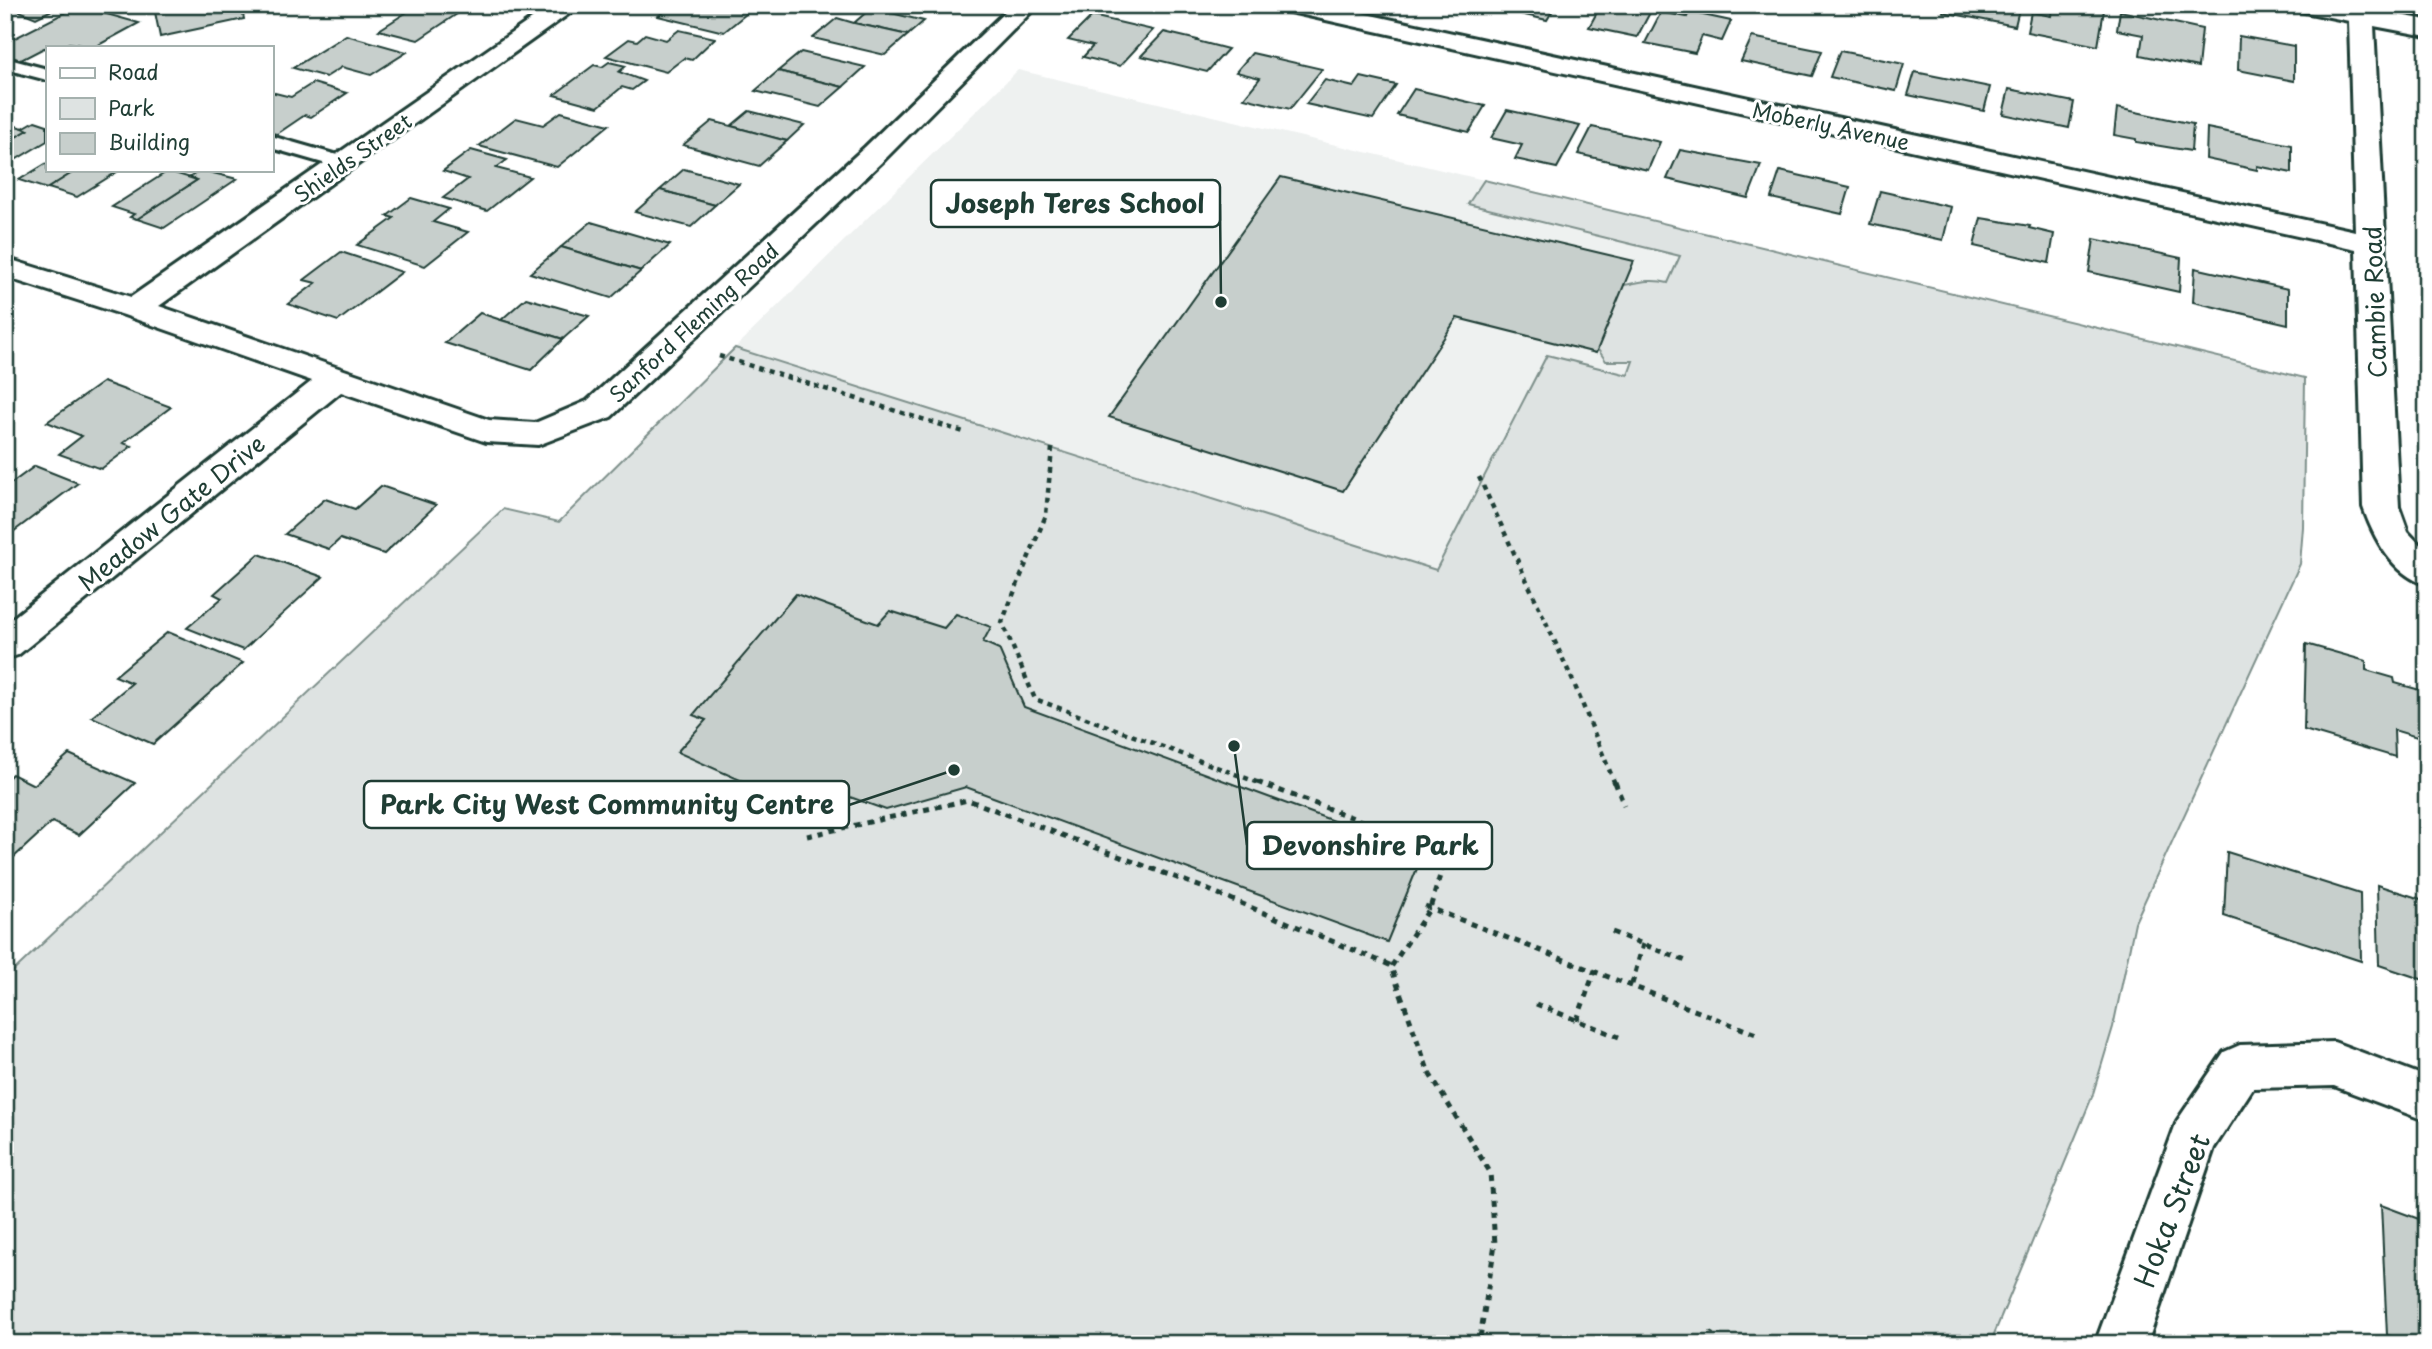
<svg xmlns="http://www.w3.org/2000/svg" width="2432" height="1349" font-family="'Playpen Sans',sans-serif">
	<rect width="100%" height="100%" fill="#fff"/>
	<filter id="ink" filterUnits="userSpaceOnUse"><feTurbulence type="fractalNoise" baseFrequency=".0143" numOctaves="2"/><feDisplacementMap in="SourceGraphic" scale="14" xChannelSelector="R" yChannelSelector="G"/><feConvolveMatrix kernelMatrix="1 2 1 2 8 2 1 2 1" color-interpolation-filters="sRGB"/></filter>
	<g filter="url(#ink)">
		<!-- built -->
		<polygon fill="#eef1f0" points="1018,70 1484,180 1469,204 1680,256 1628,375 1547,355 1436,570 735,348"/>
		<!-- green -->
		<path fill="#dee3e2" stroke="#7e908b" stroke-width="2" d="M1484 180 2305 378 2303 527 2300 564 2135 922 2113 1027 2092 1097 1990 1344H5V979L503 509 559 522 735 348 1436 570 1547 355 1628 375 1633 361H1606L1599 351 1583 346 1619 286C1636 283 1651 278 1668 283L1680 256 1468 204Z"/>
		<!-- building -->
		<g fill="#c7cfcc" stroke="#1f3d34" stroke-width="2">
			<polygon points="5,5 62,5 36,18"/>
			<polygon points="189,5 241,5 244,19 160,37 155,12"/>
			<polygon points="418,5 433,5 460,12 418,40 379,30"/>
			<polygon points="673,5 757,5 724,32 658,16"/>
			<polygon points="1500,5 1556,5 1547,20 1498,9"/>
			<polygon points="1601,5 1654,5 1637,37 1589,27"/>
			<polygon points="1945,5 2020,5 2015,26 1943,12"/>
			<polygon points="2053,5 2081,5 2104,10 2098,46 2027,32 2031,12 2051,16"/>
			<polygon points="78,6 139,23 95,47 69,43 61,47 44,48 21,60 5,55 5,43"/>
			<polygon points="871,8 924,21 908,35 854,23"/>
			<polygon points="2120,11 2202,29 2198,67 2140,55 2143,35 2117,30"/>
			<polygon points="1661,12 1687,17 1689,12 1731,21 1722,41 1702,36 1695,53 1645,43"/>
			<polygon points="1092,16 1153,30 1120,66 1083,57 1093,46 1068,40"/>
			<polygon points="837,18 854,23 908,35 885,55 813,38"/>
			<polygon points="679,30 715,38 692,60 684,58 666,72 606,56 629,39 637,41 645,34 666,40"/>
			<polygon points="1164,32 1198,40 1197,41 1228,49 1207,72 1141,56"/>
			<polygon points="346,35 407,52 371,75 342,67 326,77 293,68"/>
			<polygon points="2239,36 2294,46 2294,81 2238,70"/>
			<polygon points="1752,37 1822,51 1812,76 1741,61"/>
			<polygon points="1840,51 1904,64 1896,91 1830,77"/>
			<polygon points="801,52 865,67 843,87 778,71"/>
			<polygon points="1252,53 1322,69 1290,109 1244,98 1260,78 1236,72"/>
			<polygon points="609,62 626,66 619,72 644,81 632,90 622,87 598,107 554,95 594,65 602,67"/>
			<polygon points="778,71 843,87 820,107 755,91"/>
			<polygon points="1915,72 1990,87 1984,111 1908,95"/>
			<polygon points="1361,77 1396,85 1373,119 1306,104 1325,80 1354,87"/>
			<polygon points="313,83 347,93 311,117 305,115 277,134 271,133 271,92 291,97"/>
			<polygon points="1414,89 1485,106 1469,132 1397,115"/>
			<polygon points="2009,89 2074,102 2069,128 2003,114"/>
			<polygon points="2117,108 2193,124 2191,151 2136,142 2136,139 2114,135"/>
			<polygon points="1507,110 1580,126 1557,168 1515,159 1522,145 1491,138"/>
			<polygon points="749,111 804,125 787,141 731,126"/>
			<polygon points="561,112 609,125 557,167 479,146 516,118 543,125"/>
			<polygon points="35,121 47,125 47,141 5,166 5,143 28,130 23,128"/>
			<polygon points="712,121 731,126 787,141 759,166 683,145"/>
			<polygon points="5,123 23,128 28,130 5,143"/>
			<polygon points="1592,127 1660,142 1648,170 1578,154"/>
			<polygon points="2207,128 2292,145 2292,173 2257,166 2257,170 2206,159"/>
			<polygon points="471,150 507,160 496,168 530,177 487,211 443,198 468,179 443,171"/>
			<polygon points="1680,150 1761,165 1748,198 1667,179"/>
			<polygon points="47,163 47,170 77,170 47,189 19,180"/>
			<polygon points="684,169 739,184 715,205 660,190"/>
			<polygon points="77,170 120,170 77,197 48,188"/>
			<polygon points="201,170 237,179 164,228 137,219 197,180 190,177"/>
			<polygon points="168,171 197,180 137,219 130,217 134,214 112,207"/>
			<polygon points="1780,171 1850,187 1842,214 1771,198"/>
			<polygon points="1281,177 1634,261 1596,353 1457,318 1343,491 1109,417"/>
			<polygon points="660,190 715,205 691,227 635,212"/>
			<polygon points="1880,191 1951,207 1943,240 1870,224"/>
			<polygon points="411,198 449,209 433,222 468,232 425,266 357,245 394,218 387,216"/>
			<polygon points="1981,218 2030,226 2029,228 2054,234 2049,263 1974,246"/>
			<polygon points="591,222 670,245 641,271 561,247"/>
			<polygon points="2094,239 2181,258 2179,292 2089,272"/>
			<polygon points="561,247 641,271 611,298 530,273"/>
			<polygon points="341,252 402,272 338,321 288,304 316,283 304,280"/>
			<polygon points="2195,268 2288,289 2288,324 2193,302"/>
			<polygon points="526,298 589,316 563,339 501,320"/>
			<polygon points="480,313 501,320 563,339 531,370 445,343"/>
			<polygon points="103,382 171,407 123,443 132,446 101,469 59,454 82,436 47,422"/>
			<polygon points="35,466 78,483 5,538 5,488"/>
			<polygon points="381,486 436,505 384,554 340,539 329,549 285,534 325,499 355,509"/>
			<polygon points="259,554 323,577 243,650 187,628 222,598 214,594"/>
			<polygon points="796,594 878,624 890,611 944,628 956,614 991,627 983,642 999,649 1024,707 1423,854 1387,942 966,787 886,810 836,792 817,814 677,752 706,720 693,715"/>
			<polygon points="168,632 243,663 153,744 92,717 132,683 115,676"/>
			<polygon points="2306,644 2366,661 2366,670 2394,678 2395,683 2427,692 2427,740 2394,730 2395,757 2304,730"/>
			<polygon points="69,754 135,783 79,835 52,822 13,858 5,854 5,781 12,774 34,785"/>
			<polygon points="2227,852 2360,894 2361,961 2224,916"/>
			<polygon points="2377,885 2427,901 2427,981 2379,965"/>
			<polygon points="2381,1205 2427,1222 2427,1344 2412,1344 2387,1335"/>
		</g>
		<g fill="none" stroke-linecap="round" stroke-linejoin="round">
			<!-- lane casing -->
			<g stroke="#1f3d34" stroke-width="6">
				<g id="lane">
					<polygon points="5,58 47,69 47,80 5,69"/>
					<polygon points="271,136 351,159 354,163 344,169 271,148"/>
				</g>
			</g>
			<!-- street casing -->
			<g stroke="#1f3d34" stroke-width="6">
				<g id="street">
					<polygon points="552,5 581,5 159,306 489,420 535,423 587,401 865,147 1012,5 1038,5 885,159 611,417 538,445 486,442 341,392 18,655 5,659 5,624 312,381 124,315 5,277 5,258 131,297"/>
					<path d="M1278 5H1325L2355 231 2349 21 2295 10 2292 5H2345L2427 20V36L2374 26 2399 507 2408 532 2427 552V585C2393 575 2374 539 2363 507L2356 249 1290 12 1281 10Z"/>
					<polygon points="2334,1042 2427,1077 2427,1121 2334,1086 2253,1088 2214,1148 2147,1344 2095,1344 2177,1121 2224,1052 2240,1045"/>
				</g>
			</g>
			<!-- path-far1 -->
			<g stroke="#1f3d34" stroke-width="4.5" stroke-dasharray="5 5" stroke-linecap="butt">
				<polyline points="719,356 967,433"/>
				<polyline points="1052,448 1046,515 1002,622 1035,699 1262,784"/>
				<polyline points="1479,477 1573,681 1615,784"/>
			</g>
			<!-- path -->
			<g stroke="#1f3d34" stroke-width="5" stroke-dasharray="6 6" stroke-linecap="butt">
				<polyline points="1257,782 1447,853 1430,908 1391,967 1429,1073 1490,1172 1495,1244 1479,1344"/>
				<polyline points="1615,782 1624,805"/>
				<polyline points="807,836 968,800 1204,888 1392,966"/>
				<polyline points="1425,906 1756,1034"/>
				<polyline points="1612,932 1686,961"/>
				<polyline points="1632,984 1643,944"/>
				<polyline points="1536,1004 1619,1037"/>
				<polyline points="1577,1020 1595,970"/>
				<polyline points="1705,1344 1712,1332"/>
			</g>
			<!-- lane -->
			<use href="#lane" fill="#fff" fill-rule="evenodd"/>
			<!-- street -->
			<use href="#street" fill="#fff" fill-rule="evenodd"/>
		</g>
	</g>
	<g text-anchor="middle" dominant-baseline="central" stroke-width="6" stroke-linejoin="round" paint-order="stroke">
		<!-- far-street labels -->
		<g font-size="21" fill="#1f3d34" stroke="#fff">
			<text transform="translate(1831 125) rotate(12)">Moberly Avenue</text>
			<text transform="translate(352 157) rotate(-35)">Shields Street</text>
			<text transform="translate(693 322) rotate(-43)">Sanford Fleming Road</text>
		</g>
		<!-- street labels -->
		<g font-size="24" fill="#1f3d34" stroke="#fff">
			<text transform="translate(2374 302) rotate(-92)">Cambie Road</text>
			<text transform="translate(171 512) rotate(-39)">Meadow Gate Drive</text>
		</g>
		<!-- near-street labels -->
		<g font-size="28" fill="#1f3d34" stroke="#fff">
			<text transform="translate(2171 1210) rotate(-69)">Hoka Street</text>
		</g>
	</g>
	<!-- callouts -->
	<path fill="none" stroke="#1f3d34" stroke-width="2.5" d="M1221 302L1220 204M954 770L849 805M1234 746L1247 845"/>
	<g fill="#1f3d34" stroke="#fff" stroke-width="2.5">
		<circle cx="1221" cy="302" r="7"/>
		<circle cx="954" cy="770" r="7"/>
		<circle cx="1234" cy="746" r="7"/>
	</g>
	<g fill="#fff" stroke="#1f3d34" stroke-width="2.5">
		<rect x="931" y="180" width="289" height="47" rx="7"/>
		<rect x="364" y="781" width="485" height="47" rx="7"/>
		<rect x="1247" y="822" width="245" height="47" rx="7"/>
	</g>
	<g font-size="26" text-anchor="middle" font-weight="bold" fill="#1f3d34">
		<text x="1075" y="213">Joseph Teres School</text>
		<text x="607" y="814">Park City West Community Centre</text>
		<text x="1370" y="855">Devonshire Park</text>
	</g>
	<!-- margin -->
	<rect width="2432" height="1349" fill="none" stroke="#fff" stroke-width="28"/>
	<rect x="14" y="14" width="2404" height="1321" fill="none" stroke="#1f3d34" stroke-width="2.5" filter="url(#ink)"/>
	<!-- legend -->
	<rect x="46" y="46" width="228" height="126" fill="#ffffff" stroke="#a5b1ae" stroke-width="2"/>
	<rect x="60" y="68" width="35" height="10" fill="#ffffff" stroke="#a5b1ae" stroke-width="2"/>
	<text x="108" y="80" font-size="21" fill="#1f3d34">Road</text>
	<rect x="60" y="98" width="35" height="21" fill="#dee3e2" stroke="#a5b1ae" stroke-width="2"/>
	<text x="108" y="116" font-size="21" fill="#1f3d34">Park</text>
	<rect x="60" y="133" width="35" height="21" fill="#c7cfcc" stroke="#a5b1ae" stroke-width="2"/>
	<text x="108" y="150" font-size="21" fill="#1f3d34">Building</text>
</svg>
